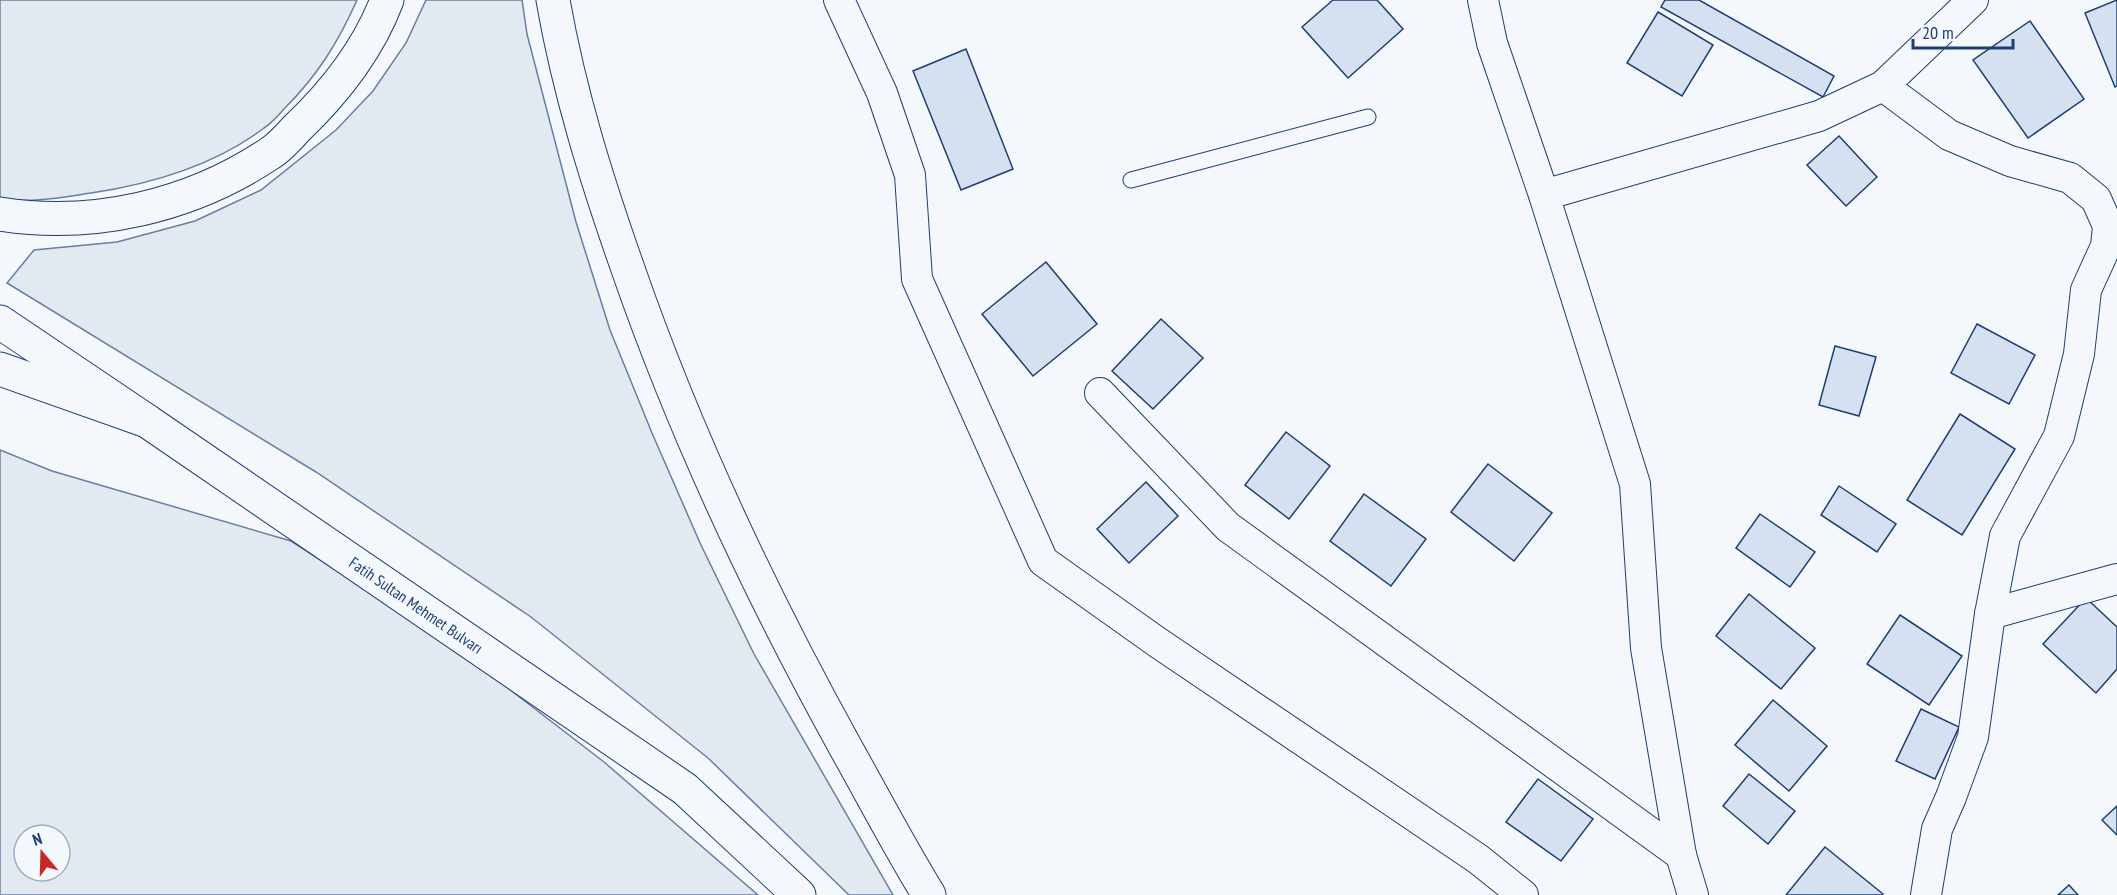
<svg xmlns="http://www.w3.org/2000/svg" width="2117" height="895" font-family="'PT Sans Narrow',sans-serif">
	<rect width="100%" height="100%" fill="#f4f7fb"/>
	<!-- green -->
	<g fill="#e3e9f0" stroke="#687fa3" stroke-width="1.5" fill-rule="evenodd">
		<path d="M0 0H357C338 43 317 76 284 109 278 116 272 123 264 128 215 165 151 184 91 193 64 197 27 204 0 198Z"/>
		<polygon points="426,0 522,0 527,34 576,222 610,330 652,433 700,543 754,654 893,895 849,895 708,758 531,617 316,472 7,283 34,250 117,242 195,221 261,190 336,130 373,91 406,43"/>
		<path d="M0 450 52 471 291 541 452 645 604 762 758 895H0ZM24 835H60V871H24Z"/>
	</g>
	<!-- building -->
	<g fill="#d5e0f0" stroke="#1d3f73" stroke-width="1.5">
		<polygon points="1333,0 1377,0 1403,29 1348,78 1302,27"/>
		<polygon points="1665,0 1699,0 1834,76 1823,97 1661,7"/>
		<polygon points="2117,0 2117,86 2115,87 2085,13"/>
		<polygon points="1658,12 1713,45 1682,96 1627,63"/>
		<polygon points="2030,21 2084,99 2028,138 1973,60"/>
		<polygon points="966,49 1013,169 961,190 913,71"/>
		<polygon points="1839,136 1877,177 1846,206 1807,165"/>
		<polygon points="1046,262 1097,324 1033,376 982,314"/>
		<polygon points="1161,319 1203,358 1153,409 1112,371"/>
		<polygon points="1977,324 2035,355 2009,404 1951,373"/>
		<polygon points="1835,346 1876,357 1859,416 1819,405"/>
		<polygon points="1960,414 2015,449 1962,535 1907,500"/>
		<polygon points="1286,432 1330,466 1289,519 1245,485"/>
		<polygon points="1488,464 1552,513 1514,561 1451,512"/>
		<polygon points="1146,482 1178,516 1129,563 1097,529"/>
		<polygon points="1839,486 1896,524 1877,552 1821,515"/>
		<polygon points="1364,494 1426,539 1391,586 1330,541"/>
		<polygon points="1760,514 1815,552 1790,587 1736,548"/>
		<polygon points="1749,594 1815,648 1781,689 1716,636"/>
		<polygon points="2086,598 2117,627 2117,669 2096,693 2043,644"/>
		<polygon points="1900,615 1962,656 1929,705 1867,664"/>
		<polygon points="1773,700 1827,746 1789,791 1735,745"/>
		<polygon points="1921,709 1959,727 1935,779 1896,761"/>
		<polygon points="1749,774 1795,811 1768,844 1723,806"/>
		<polygon points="1538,779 1593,819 1561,861 1506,822"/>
		<polygon points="2117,806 2117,835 2102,820"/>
		<polygon points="1825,847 1883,894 1882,895 1786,895"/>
		<polygon points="2069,885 2078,895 2058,895"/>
	</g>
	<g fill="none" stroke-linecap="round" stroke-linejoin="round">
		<!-- service casing -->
		<g stroke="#1d3f73" stroke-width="17">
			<polyline id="service" points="1131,180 1368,117"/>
		</g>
		<!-- minor casing -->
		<g stroke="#1d3f73" stroke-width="32">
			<g id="minor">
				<polyline points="839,0 882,93 910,175 917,279 1043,561 1157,642 1478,859 1523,895"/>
				<polyline points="1483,0 1492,43 1544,195 1819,116 1883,86 1973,0"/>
				<polyline points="1883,86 1949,135 2010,161 2070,178 2096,199 2108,226 2106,246 2086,290 2079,354 2059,436 2005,536 1990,614 1973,737 1951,797 1937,829 1926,895"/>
				<polyline points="1544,195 1635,484 1646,648 1681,855 1693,895"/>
				<polyline points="1100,393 1228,527 1681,855"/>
				<polyline points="1990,614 2117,579"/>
			</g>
		</g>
		<!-- trunk casing -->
		<g stroke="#1d3f73" stroke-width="35">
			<g id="trunk">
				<path id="s1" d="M0 369 147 421 685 789 799 895"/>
			</g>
		</g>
		<!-- motorway casing -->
		<g stroke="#1d3f73" stroke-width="35">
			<g id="motorway">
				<path d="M553 0C569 92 597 181 628 269 686 436 761 595 847 750 874 798 900 848 929 895"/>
				<path d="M0 214C93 229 191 206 269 154 279 148 288 138 296 129 334 93 368 50 387 0"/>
				<polyline points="0,322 147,421"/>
			</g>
		</g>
		<!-- service -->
		<use href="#service" stroke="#f4f7fb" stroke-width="15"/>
		<!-- minor -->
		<use href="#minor" stroke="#f4f7fb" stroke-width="30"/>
		<!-- trunk -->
		<use href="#trunk" stroke="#f4f7fb" stroke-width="33"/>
		<!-- motorway -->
		<use href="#motorway" stroke="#f4f7fb" stroke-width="33"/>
	</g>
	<g text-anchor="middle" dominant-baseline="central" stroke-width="4.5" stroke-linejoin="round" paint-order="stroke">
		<!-- street labels -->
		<g font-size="16" fill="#1d3f73" stroke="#f4f7fb">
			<text stroke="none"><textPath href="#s1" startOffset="482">Fatih Sultan Mehmet Bulvarı</textPath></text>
		</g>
	</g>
	<!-- north arrow -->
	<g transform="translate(42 853) rotate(341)"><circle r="28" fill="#f4f7fb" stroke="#9eadc5" stroke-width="1.5"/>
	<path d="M0-4.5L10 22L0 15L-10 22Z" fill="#c62828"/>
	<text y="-9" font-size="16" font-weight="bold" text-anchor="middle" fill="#1d3f73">N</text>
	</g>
	<!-- scale -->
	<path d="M1913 39v9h100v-9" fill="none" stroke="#1d3f73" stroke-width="3"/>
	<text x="1922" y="39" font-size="18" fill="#1d3f73" stroke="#f4f7fb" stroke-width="4.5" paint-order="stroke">20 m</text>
</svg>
